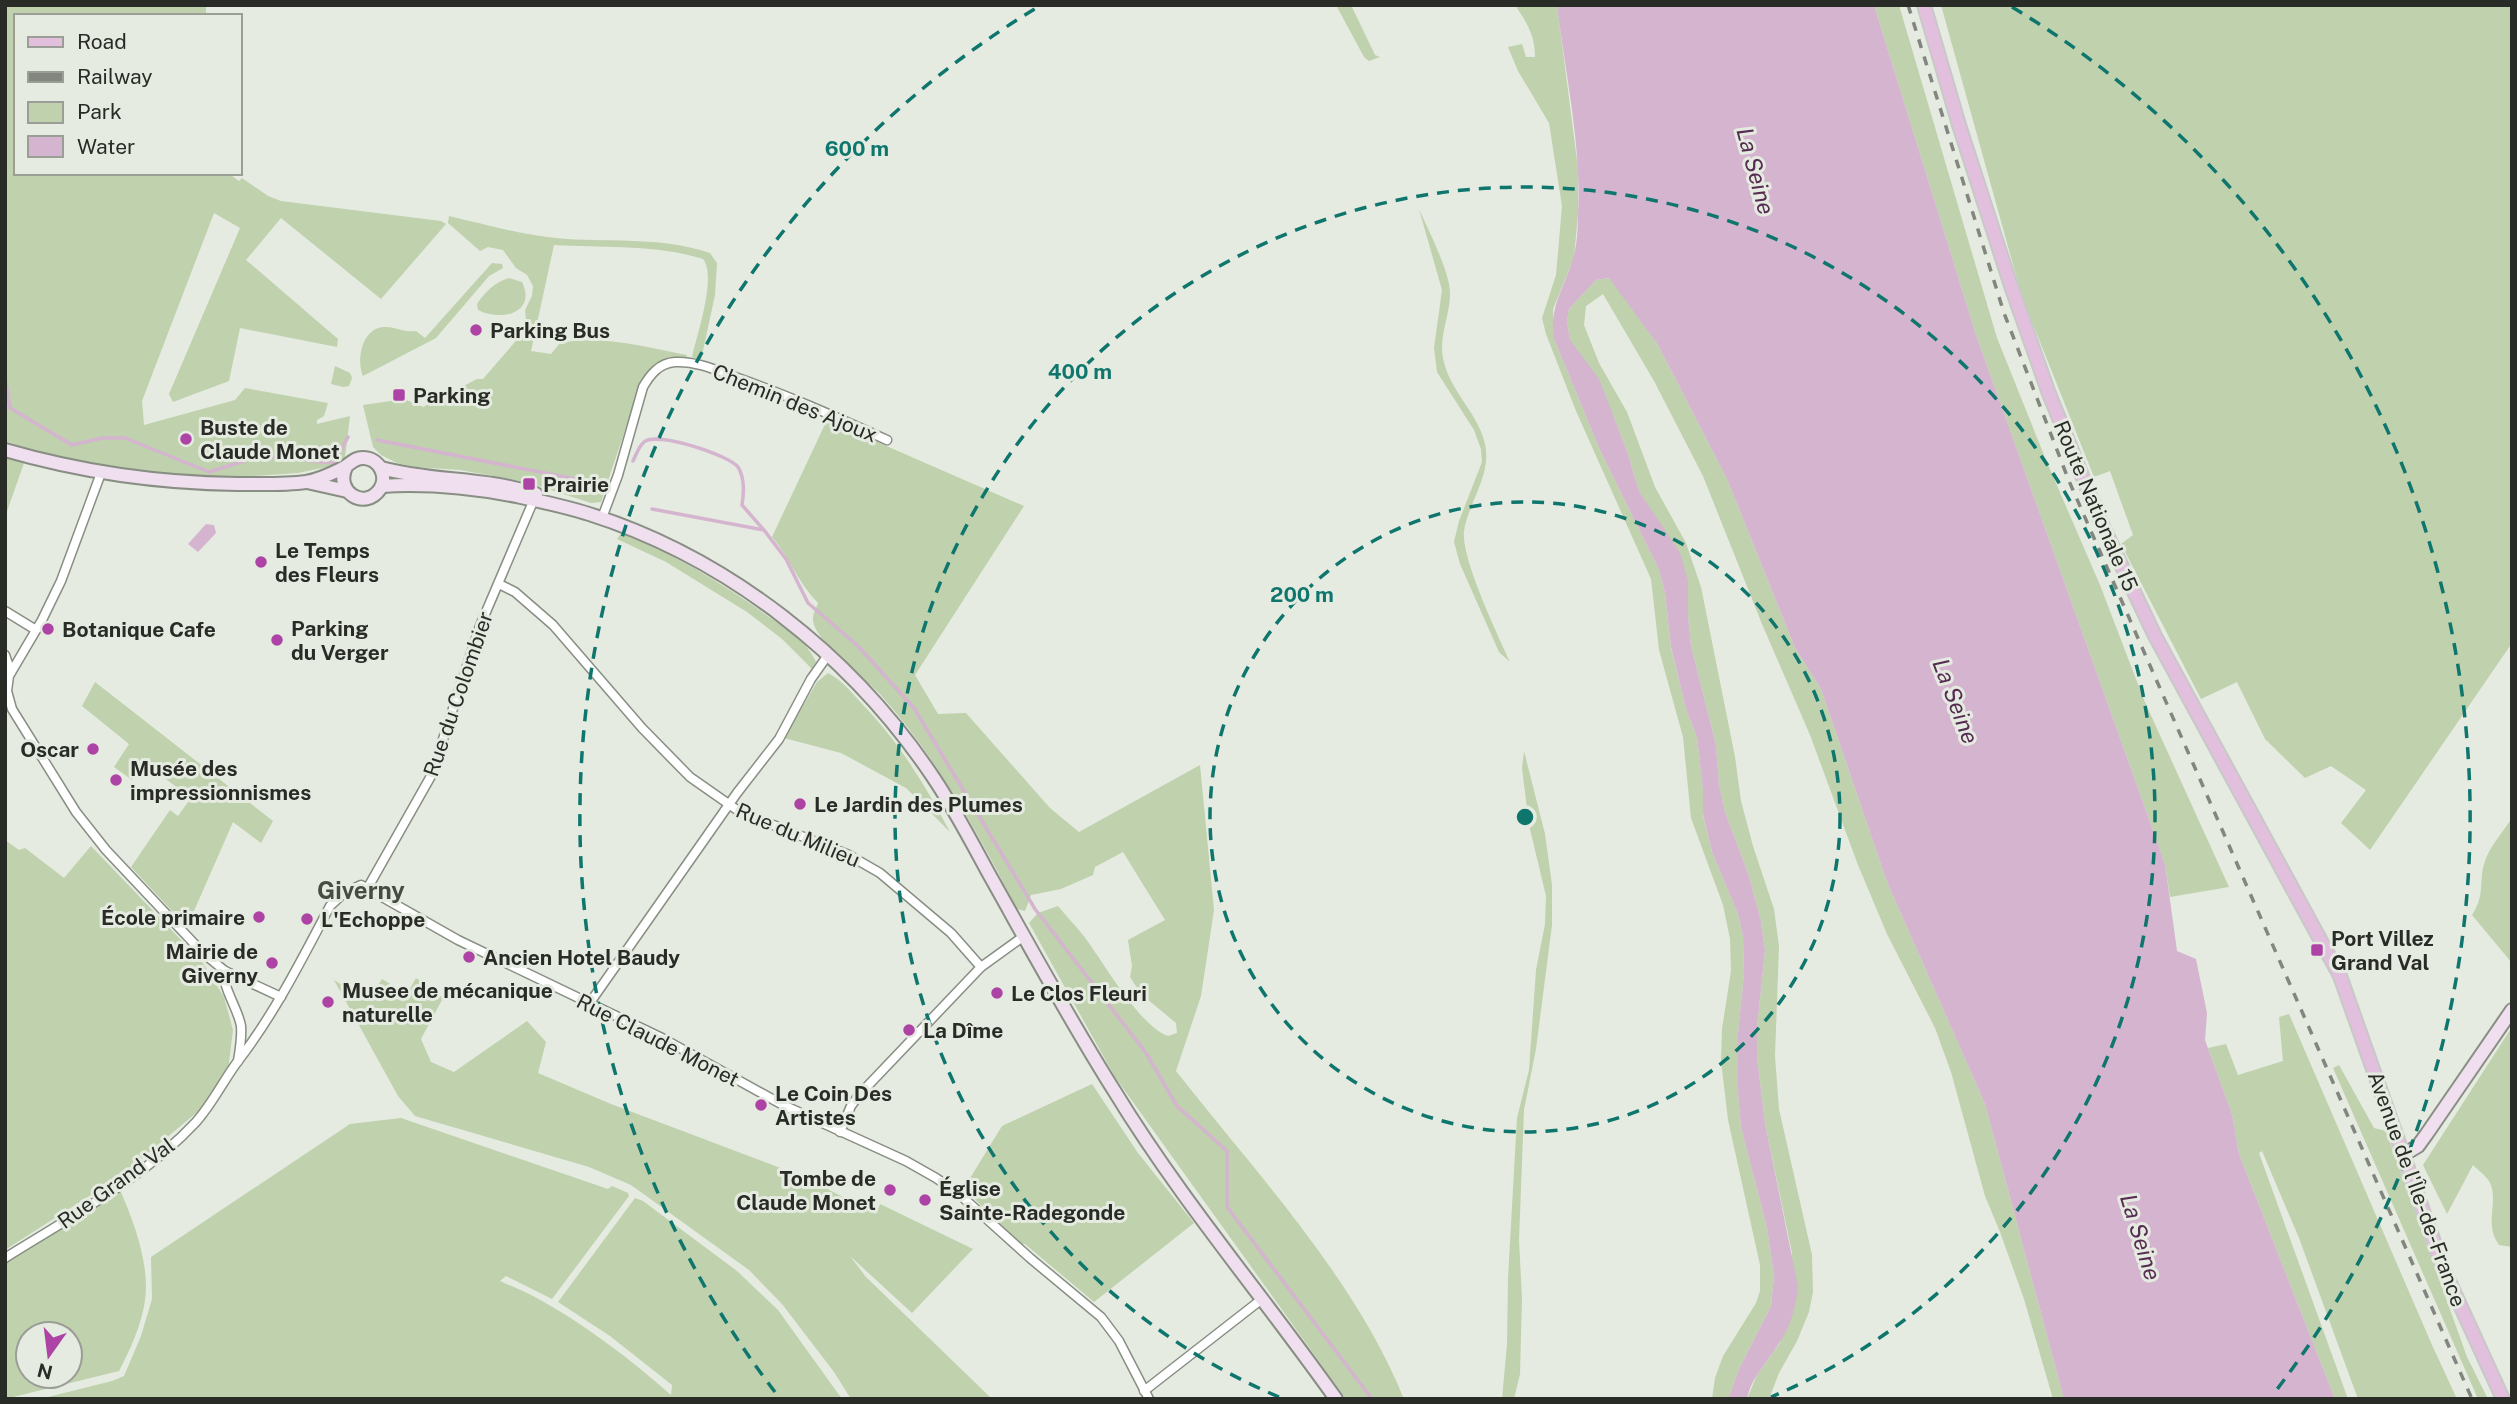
<svg xmlns="http://www.w3.org/2000/svg" width="2517" height="1404" font-family="'Public Sans',sans-serif">
	<rect width="100%" height="100%" fill="#e5ebe0"/>
	<!-- green -->
	<g fill="#bfd1ad" fill-rule="evenodd">
		<polygon points="5,5 206,5 206,16 16,16 16,173 228,173 239,181 242,178 268,196 281,201 441,221 446,224 381,299 281,218 246,260 338,339 337,347 240,328 229,381 173,402 169,394 240,228 214,213 142,401 144,425 235,400 245,388 328,403 324,416 317,420 317,424 350,416 345,457 336,465 298,473 239,477 145,474 42,453 5,441"/>
		<polygon points="1336,5 1351,5 1375,55 1380,57 1369,61 1364,57"/>
		<path d="M1515 5H1557L1578 168V214L1574 258 1553 309 1554 339 1600 450 1659 570 1665 593 1671 648 1686 709 1697 737 1703 789V815L1712 852 1738 914 1743 936 1744 974 1738 1033V1092L1741 1127 1767 1228 1774 1275 1771 1306 1740 1367 1728 1399H1712L1715 1378 1723 1356 1756 1303 1760 1291V1265L1728 1120 1721 1061 1722 1029 1731 971 1730 939 1723 905 1691 818 1683 737 1659 650 1651 579 1576 411 1546 334 1542 318 1556 275 1562 206 1549 123 1518 71 1508 47 1522 44 1526 57H1535C1535 35 1527 23 1515 5Z"/>
		<polygon points="1874,5 1899,5 1997,338 2046,460 2100,585 2144,700 2229,887 2170,897 2165,864 1976,335"/>
		<polygon points="1941,5 2512,5 2512,643 2370,850 2341,823 2366,790 2331,766 2305,778 2265,739 2237,682 2201,699 2121,544 2133,535 2110,471 2094,477 2022,297"/>
		<path d="M1419 209C1429 232 1444 260 1449 284 1454 308 1438 333 1443 358 1449 391 1478 412 1485 444 1492 475 1468 503 1464 531 1461 559 1498 635 1510 662L1499 652 1460 564 1454 542 1459 521 1482 462 1481 449 1474 430 1437 372 1434 348 1442 290Z"/>
		<path d="M449 216C487 225 526 236 566 239 614 242 663 237 710 253L717 263 715 295 701 360 692 357C697 335 717 276 703 259 655 244 603 248 554 245L531 351 551 354 560 343C605 335 643 347 687 355L686 360C662 360 656 362 641 382L601 502 591 503 526 482 460 470 415 467 397 463 381 455 373 447 363 405 404 399 423 407 477 379H483L527 328 525 310 532 296 533 286 527 275 516 268 503 250 488 247 480 251 448 223Z"/>
		<path d="M492 263 502 264 503 268 489 276 436 338 363 376C356 359 362 328 384 327 395 326 404 333 416 331L425 338Z"/>
		<path d="M509 278 522 282C537 313 501 322 478 310L477 304C485 292 495 282 509 278Z"/>
		<polygon points="1610,278 1658,345 1727,479 1795,648 1821,689 1887,882 1985,1104 2064,1399 2053,1399 2024,1299 2000,1232 1985,1196 1951,1072 1935,1028 1887,934 1858,865 1810,735 1762,624 1703,476 1654,381 1603,294 1586,306 1584,325 1599,363 1627,412 1655,487 1686,543 1701,587 1735,757 1741,801 1753,846 1774,909 1779,946 1775,1056 1779,1109 1812,1255 1813,1292 1809,1312 1797,1341 1779,1373 1769,1399 1747,1399 1757,1375 1780,1343 1792,1253 1765,1123 1757,1057 1757,1028 1765,951 1761,921 1749,876 1725,812 1719,785 1716,745 1691,646 1688,615 1656,518 1639,491 1626,448 1613,415 1583,359 1570,341 1567,321 1569,309 1596,280"/>
		<polygon points="335,366 350,373 352,378 349,386 343,387 331,384"/>
		<path d="M827 420 1024 506 915 675 938 714 966 713 1050 808 1079 832 1200 765 1214 910 1201 996 1176 1071C1256 1173 1355 1278 1404 1399H1346L1115 1077 1029 923 1038 913 1058 906C1066 916 1075 925 1083 935 1103 961 1139 1026 1168 1036L1177 1033 1176 1023 1141 994 1130 977 1132 966 1128 940 1165 920 1123 852 1095 867 1093 875 1061 889 1031 895 1025 911 1017 909C978 833 936 756 879 693 864 677 811 638 813 618 813 613 817 607 818 603 798 583 790 558 772 537Z"/>
		<polygon points="5,457 24,463 5,517"/>
		<path d="M623 531C675 556 723 583 769 617 786 628 808 643 816 662L812 669 782 639 747 612 666 562 617 539Z"/>
		<path d="M828 673C843 681 853 694 864 706 901 745 925 785 950 832L906 788 841 753 784 738 817 682Z"/>
		<polygon points="95,682 273,821 261,843 233,822 187,927 131,867 170,810 178,816 191,798 146,764 132,780 114,767 129,744 82,706"/>
		<polygon points="1524,751 1545,834 1552,885 1552,925 1536,1049 1524,1110 1519,1240 1522,1299 1520,1374 1514,1399 1502,1399 1507,1344 1508,1278 1517,1118 1529,1070 1536,970 1545,924 1546,896 1529,825 1522,768"/>
		<path d="M2512 818V963L2472 915C2486 894 2478 881 2485 861 2490 846 2503 832 2512 818Z"/>
		<polygon points="5,840 19,850 25,848 64,878 91,846 203,963 224,997 233,1030 228,1070 208,1103 122,1175 5,1250"/>
		<polygon points="416,978 443,998 421,1039 431,1062 454,1072 527,1021 546,1042 538,1073 611,1104 804,1177 876,1214 880,1204 973,1249 912,1313 850,1256 866,1277 992,1399 851,1399 834,1372 782,1304 749,1270 631,1185 589,1167 415,1116 398,1096 334,980 368,1001 382,979 407,994"/>
		<polygon points="2289,1014 2432,1345 2457,1399 2358,1399 2299,1238 2262,1151 2259,1153 2348,1399 2335,1399 2239,1154 2232,1114 2208,1048 2226,1044 2238,1075 2283,1061 2279,1017"/>
		<path d="M2512 1027V1247L2499 1245C2483 1223 2500 1200 2489 1181 2485 1175 2478 1170 2473 1165L2447 1214 2423 1165Z"/>
		<polygon points="2339,1065 2374,1128 2386,1131 2467,1357 2488,1399 2478,1399 2333,1068"/>
		<polygon points="1092,1084 1138,1153 1194,1223 1094,1302 1025,1244 1019,1244 964,1188 1002,1126"/>
		<path d="M401 1118 608 1189 612 1186 628 1193 629 1196 552 1299 506 1276 500 1281C511 1286 524 1291 535 1297 583 1323 629 1358 671 1395L672 1385 610 1336 558 1302 635 1198 643 1201 737 1271 778 1310 842 1399H40L112 1381 124 1376 141 1336 152 1299 151 1257 350 1124Z"/>
		<path d="M120 1190C134 1222 150 1265 145 1300 142 1324 130 1350 119 1371L5 1399V1261ZM28 1334H70V1376H28Z"/>
	</g>
	<!-- water -->
	<g fill="#d4b4cf">
		<path d="M1557 5H1874L1976 335 2165 864 2177 951 2196 959 2207 1013 2205 1040 2232 1114 2239 1154 2335 1399H2064L1985 1104 1887 882 1821 689 1795 648 1727 479 1658 345 1609 278 1596 280 1569 309 1567 321 1570 340 1599 379 1626 448 1639 491 1680 553 1688 581V615L1691 646 1716 745 1719 785 1725 812 1749 876 1761 921 1765 951 1757 1028V1057L1765 1123 1798 1287C1796 1307 1790 1328 1778 1345 1767 1363 1751 1378 1747 1399H1728L1740 1367 1771 1306 1774 1275 1767 1228 1741 1127 1738 1092V1033L1744 974 1743 936 1738 914 1712 852 1703 814V789L1697 737 1686 709 1671 647 1665 593 1659 570 1600 450 1554 339C1549 308 1563 290 1572 262 1577 248 1578 229 1578 214 1582 147 1565 72 1557 5Z"/>
		<polygon points="206,524 214,525 216,533 198,552 188,544"/>
	</g>
	<g fill="none" stroke-linecap="round" stroke-linejoin="round">
		<!-- stream -->
		<g stroke="#d4b4cf" stroke-width="3.5">
			<polyline points="5,376 10,408 72,445 102,438 125,438 209,472 261,456 334,463 348,437"/>
			<polyline points="377,440 601,484"/>
			<path d="M633 461C636 455 639 446 644 442 656 431 729 455 738 467 745 478 744 493 742 505L763 529"/>
			<polyline points="652,509 764,530 786,559 808,603 858,646 914,708 1035,909 1146,1053 1177,1106 1227,1151 1227,1207 1372,1399"/>
		</g>
		<!-- street casing -->
		<g stroke="#888e83" stroke-width="11">
			<g id="street">
				<polyline points="101,473 61,581 42,620 9,676 7,691 12,709 76,812 106,850 203,953 225,971 281,997"/>
				<path d="M602 518 618 475 643 387C650 375 659 363 675 362 695 361 714 369 732 376 785 394 836 417 887 440"/>
				<polyline points="499,584 515,592 553,625 642,728 690,777 740,812 847,854 880,873 951,933 981,967"/>
				<polyline points="5,611 36,630"/>
				<polyline points="5,655 11,672"/>
				<polyline points="367,889 431,776 480,626 535,497"/>
				<path d="M225 971C221 986 238 1008 241 1026 242 1037 240 1049 238 1061"/>
				<polyline points="589,1004 737,793 779,739 811,679 828,655"/>
				<polyline points="840,1132 851,1106 859,1095 981,967 1024,936"/>
				<path d="M5 1258C70 1217 143 1179 196 1122 213 1103 223 1081 238 1061 275 1013 302 959 330 906L344 893 361 885 458 940 662 1038 783 1105 906 1161 936 1178 959 1194 1030 1258 1101 1317 1119 1341 1149 1399"/>
				<polyline points="1144,1391 1262,1299"/>
			</g>
		</g>
		<!-- secondary casing -->
		<g stroke="#888e83" stroke-width="16">
			<g id="secondary">
				<path d="M5 450C81 472 157 483 237 484 259 484 284 485 306 482 318 480 331 474 341 469 350 465 354 457 364 458 380 459 388 477 380 489 365 511 334 492 346 467"/>
				<path d="M381 468C433 482 484 477 536 494"/>
				<polyline points="307,482 347,491"/>
				<path d="M382 486C428 483 476 488 521 497 544 502 567 507 589 514 728 558 852 656 933 777 954 808 971 841 989 874 1030 947 1070 1021 1115 1092 1181 1200 1263 1296 1336 1399"/>
				<polyline points="2403,1155 2418,1146 2426,1135 2512,1010"/>
			</g>
		</g>
		<!-- primary casing -->
		<g stroke="#c7c8c7" stroke-width="16">
			<polyline id="primary" points="1924,5 1959,125 2011,286 2048,391 2099,518 2155,636 2340,976 2444,1270 2503,1399"/>
		</g>
		<!-- street -->
		<use href="#street" stroke="#fff" stroke-width="8"/>
		<!-- secondary -->
		<use href="#secondary" stroke="#f0dfee" stroke-width="12"/>
		<!-- primary -->
		<use href="#primary" stroke="#e2bfdd" stroke-width="12"/>
		<!-- rail -->
		<polyline stroke="#82867e" stroke-width="3.5" stroke-dasharray="9 9" stroke-linecap="butt" points="1908,5 2004,313 2069,481 2472,1399"/>
	</g>
	<!-- distance rings -->
	<g fill="none" stroke="#0f766e" stroke-width="3.5" stroke-dasharray="12 9">
		<circle cx="1525" cy="817" r="315"/>
		<path d="M1279 1397A630 630 0 1 1 1771 1397"/>
		<path d="M775 1392A945 945 0 0 1 1038 7M2012 7A945 945 0 0 1 2275 1392"/>
	</g>
	<!-- markers -->
	<g fill="#ad44a5" stroke="#e5ebe0" stroke-width="2.5">
		<circle cx="476" cy="330" r="7"/>
		<rect x="392" y="388" width="14" height="14" rx="3.5"/>
		<circle cx="186" cy="439" r="7"/>
		<rect x="522" y="477" width="14" height="14" rx="3.5"/>
		<circle cx="261" cy="562" r="7"/>
		<circle cx="48" cy="629" r="7"/>
		<circle cx="277" cy="640" r="7"/>
		<circle cx="93" cy="749" r="7"/>
		<circle cx="116" cy="780" r="7"/>
		<circle cx="800" cy="804" r="7"/>
		<circle cx="259" cy="917" r="7"/>
		<circle cx="307" cy="919" r="7"/>
		<rect x="2310" y="943" width="14" height="14" rx="3.5"/>
		<circle cx="469" cy="957" r="7"/>
		<circle cx="272" cy="963" r="7"/>
		<circle cx="997" cy="993" r="7"/>
		<circle cx="328" cy="1002" r="7"/>
		<circle cx="909" cy="1030" r="7"/>
		<circle cx="761" cy="1105" r="7"/>
		<circle cx="890" cy="1190" r="7"/>
		<circle cx="925" cy="1200" r="7"/>
	</g>
	<g text-anchor="middle" dominant-baseline="central" stroke-width="6" stroke-linejoin="round" paint-order="stroke">
		<!-- poi labels -->
		<g font-size="21" font-weight="bold" fill="#292b27" stroke="#e5ebe0" text-anchor="start">
			<text x="490" y="330">Parking Bus</text>
			<text x="413" y="395">Parking</text>
			<text x="200" y="427">Buste de<tspan x="200" dy="24">Claude Monet</tspan></text>
			<text x="543" y="484">Prairie</text>
			<text x="275" y="550">Le Temps<tspan x="275" dy="24">des Fleurs</tspan></text>
			<text x="291" y="628">Parking<tspan x="291" dy="24">du Verger</tspan></text>
			<text x="62" y="629">Botanique Cafe</text>
			<text x="79" y="749" text-anchor="end">Oscar</text>
			<text x="130" y="768">Musée des<tspan x="130" dy="24">impressionnismes</tspan></text>
			<text x="814" y="804">Le Jardin des Plumes</text>
			<text x="245" y="917" text-anchor="end">École primaire</text>
			<text x="321" y="919">L'Echoppe</text>
			<text x="2331" y="938">Port Villez<tspan x="2331" dy="24">Grand Val</tspan></text>
			<text x="258" y="951" text-anchor="end">Mairie de<tspan x="258" dy="24">Giverny</tspan></text>
			<text x="483" y="957">Ancien Hotel Baudy</text>
			<text x="342" y="990">Musee de mécanique<tspan x="342" dy="24">naturelle</tspan></text>
			<text x="1011" y="993">Le Clos Fleuri</text>
			<text x="923" y="1030">La Dîme</text>
			<text x="775" y="1093">Le Coin Des<tspan x="775" dy="24">Artistes</tspan></text>
			<text x="876" y="1178" text-anchor="end">Tombe de<tspan x="876" dy="24">Claude Monet</tspan></text>
			<text x="939" y="1188">Église<tspan x="939" dy="24">Sainte-Radegonde</tspan></text>
		</g>
		<!-- street labels -->
		<g font-size="21" fill="#292b27" stroke="#e5ebe0">
			<text transform="translate(795 403) rotate(22)">Chemin des Ajoux</text>
			<text transform="translate(2096 506) rotate(67)">Route Nationale 15</text>
			<text transform="translate(458 694) rotate(-71)">Rue du Colombier</text>
			<text transform="translate(798 835) rotate(23)">Rue du Milieu</text>
			<text transform="translate(658 1040) rotate(27)">Rue Claude Monet</text>
			<text transform="translate(116 1183) rotate(-36)">Rue Grand Val</text>
			<text transform="translate(2417 1189) rotate(70)">Avenue de l'Île-de-France</text>
		</g>
		<!-- water labels -->
		<g font-size="23" font-style="italic" fill="#562c52" stroke="#e5ebe0">
			<text transform="translate(1756 171) rotate(75)">La Seine</text>
			<text transform="translate(1956 701) rotate(69)">La Seine</text>
			<text transform="translate(2141 1237) rotate(73)">La Seine</text>
		</g>
		<!-- quarter labels -->
		<g font-size="24" font-weight="bold" fill="#474c43" stroke="#e5ebe0">
			<text x="361" y="890">Giverny</text>
		</g>
	</g>
	<circle cx="1525" cy="817" r="10" fill="#0f766e" stroke="#e5ebe0" stroke-width="3.5"/>
	<g font-size="21" text-anchor="middle" font-weight="bold" fill="#0f766e" stroke="#e5ebe0" stroke-width="6" stroke-linejoin="round" paint-order="stroke">
		<text x="857" y="156">600 m</text>
		<text x="1080" y="379">400 m</text>
		<text x="1302" y="602">200 m</text>
	</g>
	<!-- border -->
	<rect width="2517" height="1404" fill="none" stroke="#292b27" stroke-width="14"/>
	<!-- legend -->
	<rect x="14" y="14" width="228" height="161" fill="#e5ebe0" stroke="#9a9e96" stroke-width="2"/>
	<rect x="28" y="37" width="35" height="10" fill="#e2bfdd" stroke="#9a9e96" stroke-width="2"/>
	<text x="77" y="49" font-size="21" fill="#292b27">Road</text>
	<rect x="28" y="72" width="35" height="10" fill="#82867e" stroke="#9a9e96" stroke-width="2"/>
	<text x="77" y="84" font-size="21" fill="#292b27">Railway</text>
	<rect x="28" y="102" width="35" height="21" fill="#bfd1ad" stroke="#9a9e96" stroke-width="2"/>
	<text x="77" y="119" font-size="21" fill="#292b27">Park</text>
	<rect x="28" y="136" width="35" height="21" fill="#d4b4cf" stroke="#9a9e96" stroke-width="2"/>
	<text x="77" y="154" font-size="21" fill="#292b27">Water</text>
	<!-- north arrow -->
	<g transform="translate(49 1355) rotate(194)"><circle r="33" fill="#e5ebe0" stroke="#9a9e96" stroke-width="2"/>
	<path d="M0-5L12 26L0 18L-12 26Z" fill="#ad44a5"/>
	<text y="-10" font-size="19" font-weight="bold" text-anchor="middle" fill="#292b27">N</text>
	</g>
</svg>
